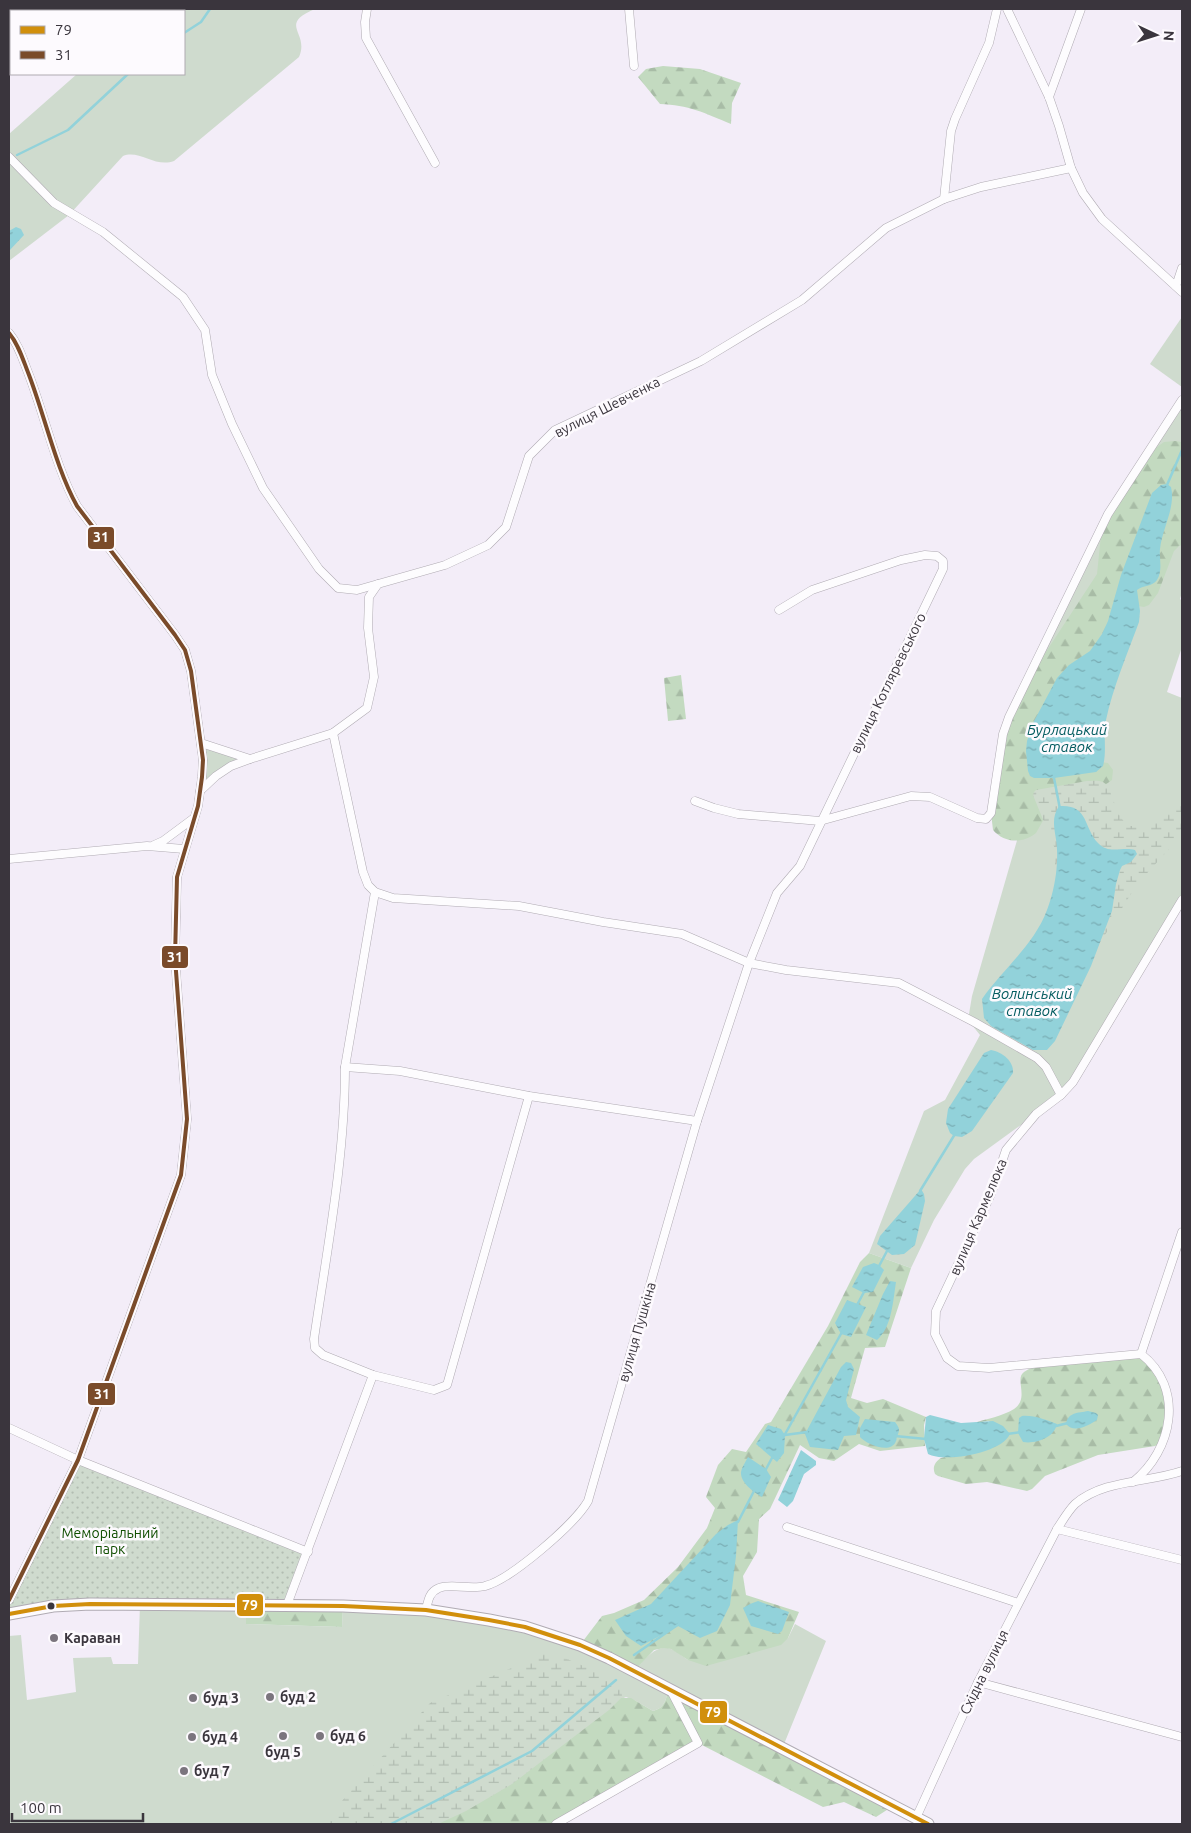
<svg xmlns="http://www.w3.org/2000/svg" width="1191" height="1833" font-family="Ubuntu,sans-serif">
	<defs>
		<pattern id="forest-firs" width="22" height="20" patternUnits="userSpaceOnUse" patternTransform="scale(1.25)"><rect width="22" height="20" fill="#c3dac0"/><path d="M5 1l3.5 6h-7zM16 11l3.5 6h-7z" fill="#a8bca6"/></pattern>
		<pattern id="wetland-marsh" width="20" height="14" patternUnits="userSpaceOnUse" patternTransform="scale(1.25)"><rect width="20" height="14" fill="#cfdbce"/><path d="M1 5h8M5 5V1M11 12h8M15 12V8" fill="none" stroke="#b2bdb2"/></pattern>
		<pattern id="park-dots" width="8" height="8" patternUnits="userSpaceOnUse" patternTransform="scale(1.25)"><rect width="8" height="8" fill="#cfdbce"/><path d="M2 2h.1M6 6h.1" fill="none" stroke="#b2bdb2" stroke-width="1.8" stroke-linecap="round"/></pattern>
		<pattern id="water-ripples" width="26" height="14" patternUnits="userSpaceOnUse" patternTransform="scale(1.25)"><rect width="26" height="14" fill="#92d2da"/><path d="M2 4q2-2 4 0t4 0M15 11q2-2 4 0t4 0" fill="none" stroke="#78abb2"/></pattern>
	</defs>
	<rect width="100%" height="100%" fill="#f3edf8"/>
	<!-- grass -->
	<g fill="#cfdbce">
		<path d="M150 9H315C277 25 310 32 299 57L174 161C155 168 139 149 123 156L69 215 9 261V134L77 74H184V11H147Z"/>
		<polygon points="1182,317 1182,387 1150,364"/>
		<polygon points="1182,400 1182,592 1180,599 1182,601 1182,647 1167,692 1182,698 1182,900 1073,1082 1036,1114 974,1159 965,1169 934,1220 911,1268 869,1253 924,1111 945,1100 980,1035 968,1020 972,996 1020,830 1003,734 1102,525"/>
		<polygon points="201,743 250,759 231,766 200,791"/>
		<path d="M140 1604 246 1605V1624L342 1627 343 1606 509 1623 635 1670C644 1661 656 1643 671 1649 677 1651 683 1657 688 1660L788 1638 795 1624 826 1641 782 1749 669 1688C666 1699 665 1708 653 1711L636 1701 626 1697 342 1824H9V1636L21 1635 27 1700 76 1692 73 1658 111 1657 113 1664H138Z"/>
	</g>
	<!-- forest -->
	<g fill="url(#forest-firs)">
		<path d="M663 66 700 69 741 83 732 103 731 124C705 113 688 105 660 104L638 77 646 69Z"/>
		<path d="M1175 441 1182 442V545L1179 546 1174 551 1158 593 1149 605 1144 607 1138 606 1102 634 1095 647 1073 671 1101 762 1108 763 1113 770 1112 780 1105 785 1076 790 1053 803 1036 833C1023 844 1004 843 993 830L991 813 1003 734 1040 661 1097 574 1102 525 1147 454 1164 442Z"/>
		<polygon points="681,675 686,719 668,721 664,678"/>
		<polygon points="869,1253 911,1268 885,1347 865,1348 851,1398 867,1403 883,1399 926,1417 924,1425 925,1446 880,1451 859,1444 834,1461 819,1458 800,1445 770,1509 759,1519 757,1552 743,1576 746,1595 799,1612 788,1638 781,1645 706,1666 688,1660 671,1649 664,1648 654,1650 635,1670 580,1645 602,1616 614,1613 644,1600 678,1567 707,1528 715,1508 706,1497 718,1465 732,1449 746,1452 765,1424 771,1422 828,1326 860,1262"/>
		<path d="M1141 1354 1151 1362 1167 1393 1163 1442 1155 1446 1098 1455 1045 1476 1032 1489 1027 1491 987 1482 966 1484 938 1476 935 1474C932 1467 935 1462 941 1458L998 1441 989 1421 974 1423C986 1419 1003 1416 1014 1409 1030 1398 1014 1379 1024 1372 1043 1358 1115 1357 1141 1354Z"/>
		<polygon points="246,1605 343,1606 342,1627 246,1624"/>
		<path d="M669 1688 893 1806 876 1817 844 1802 823 1807 698 1743 558 1824H342L619 1698H631L653 1711C665 1708 666 1699 669 1688Z"/>
	</g>
	<!-- wetland -->
	<g fill="url(#wetland-marsh)">
		<path d="M1087 781C1091 781 1098 780 1103 782 1114 789 1114 818 1130 826H1143L1182 799V835L1138 883 1096 949 1112 911 1116 884 1127 849 1113 850 1060 833 1055 878V849L1033 795 1034 792 1036 790Z"/>
		<path d="M546 1653 560 1656 616 1680 621 1684 622 1697 609 1710 512 1784 466 1811 438 1824H310C324 1819 340 1819 342 1801L430 1703Z"/>
	</g>
	<!-- park -->
	<polygon fill="url(#park-dots)" points="78,1460 308,1552 287,1605 90,1604 9,1614 9,1600"/>
	<!-- water -->
	<g fill="url(#water-ripples)">
		<polygon points="16,227 21,229 24,235 9,251 9,231"/>
		<path d="M1167 484 1171 487C1176 507 1162 529 1160 549 1159 559 1163 570 1157 580 1152 587 1143 585 1137 590L1140 611 1139 622C1127 655 1113 687 1106 720 1103 736 1107 751 1103 766L1096 772 1054 778H1034L1030 776 1028 771 1026 751 1027 741 1033 723 1057 678 1069 665 1090 651 1102 634 1108 621 1121 575 1152 493 1161 485Z"/>
		<path d="M1059 806C1089 804 1083 827 1098 843 1109 855 1123 846 1135 850L1137 854 1131 862 1122 866 1120 870 1116 884 1112 911 1091 966 1055 1041 1047 1050H1033L991 1026 984 1018 982 999C1003 969 1034 945 1047 910 1054 892 1058 869 1057 850 1057 834 1049 821 1059 806Z"/>
		<path d="M991 1050C1002 1052 1014 1061 1013 1073L972 1131 962 1137 954 1136 950 1133 946 1123 948 1109 984 1053Z"/>
		<polygon points="921,1189 924,1194 925,1201 915,1245 904,1254 892,1255 877,1244 880,1236"/>
		<polygon points="874,1263 879,1265 884,1270 873,1292 864,1293 852,1287 863,1267"/>
		<path d="M890 1281 896 1282C893 1301 892 1327 877 1340L866 1335 883 1294Z"/>
		<polygon points="847,1300 866,1307 851,1337 841,1334 835,1323"/>
		<polygon points="846,1362 851,1363 854,1369 846,1400 848,1407 860,1417 856,1435 844,1436 838,1450 810,1447 805,1434 841,1367"/>
		<path d="M1088 1411 1096 1413 1098 1415 1097 1420C1089 1425 1074 1434 1066 1424 1068 1412 1078 1413 1088 1411Z"/>
		<path d="M930 1415 961 1423 993 1421 1003 1426 1010 1434C1002 1453 945 1463 928 1454L924 1439 926 1417Z"/>
		<path d="M1022 1416C1034 1415 1046 1420 1057 1424 1054 1438 1036 1444 1023 1442L1018 1433 1019 1418Z"/>
		<path d="M865 1419 895 1422C900 1429 900 1429 897 1437 896 1438 897 1440 896 1441 891 1455 866 1444 860 1437V1428Z"/>
		<polygon points="768,1425 781,1429 785,1435 784,1453 777,1462 756,1444"/>
		<polygon points="801,1450 816,1461 816,1465 804,1474 793,1501 787,1507 778,1500"/>
		<path d="M748 1457 766 1469 771 1477 762 1497C755 1493 740 1483 741 1472 742 1467 746 1461 748 1457Z"/>
		<polygon points="738,1520 736,1556 730,1605 717,1631 700,1638 678,1626 641,1646 626,1636 615,1620 651,1604 716,1534 728,1525"/>
		<polygon points="758,1601 789,1612 782,1631 778,1634 751,1626 743,1608 750,1604"/>
	</g>
	<g fill="none" stroke-linecap="round" stroke-linejoin="round">
		<!-- stream -->
		<g stroke="#92d2da" stroke-width="2.5">
			<polyline points="184,33 201,22 210,9"/>
			<polyline points="17,155 68,130 128,74"/>
			<polyline points="1167,485 1182,450"/>
			<polyline points="1055,775 1054,778 1060,809"/>
			<polyline points="920,1191 955,1134"/>
			<polyline points="878,1268 887,1251"/>
			<polyline points="857,1305 864,1292"/>
			<polyline points="1056,1426 1068,1423"/>
			<polyline points="1007,1434 1021,1432"/>
			<polyline points="785,1435 807,1432"/>
			<polyline points="784,1436 842,1332"/>
			<polyline points="895,1436 926,1439"/>
			<polyline points="765,1471 773,1456"/>
			<polyline points="738,1522 754,1491"/>
			<polyline points="634,1655 679,1624"/>
			<polyline points="391,1824 532,1751 616,1680"/>
		</g>
		<!-- minor casing -->
		<g stroke="#b0abb3" stroke-width="9">
			<g id="minor">
				<polyline points="367,9 365,22 366,38 435,163"/>
				<polyline points="629,9 634,66"/>
				<polyline points="1007,9 1049,97 1059,126 1071,168 1083,193 1102,219 1182,292"/>
				<polyline points="1049,97 1081,9"/>
				<polyline points="9,157 54,203 103,232 183,297 205,330 212,375 232,424 263,488 319,569 338,588 357,590 378,584"/>
				<polyline points="944,199 981,187 1071,168"/>
				<polyline points="1176,286 1182,268"/>
				<path d="M9 333C19 345 23 360 29 375 45 417 56 468 77 506L175 635 185 650 191 671 203 760 202 777 198 806 177 877 175 958 187 1119 181 1175 78 1460 9 1600"/>
				<path d="M333 733 363 872 368 885 375 892 345 1067C345 1157 327 1250 314 1339L315 1348 323 1355 373 1375 434 1390 447 1385 529 1096"/>
				<polyline points="201,743 250,759"/>
				<polyline points="200,791 216,776 231,766 250,759 333,733 367,708 374,677 368,628 369,597 378,584 445,565 488,545 506,527 529,456 555,430 701,361 802,300 886,228 944,199 951,131 955,119 989,43 997,9"/>
				<polyline points="695,801 714,808 738,814 820,821 911,796 930,797 977,818 986,819 991,813 1003,734 1009,717 1108,514 1182,400"/>
				<polyline points="154,845 163,841 194,818"/>
				<polyline points="9,859 147,846 184,849"/>
				<polyline points="375,892 393,898 519,906 603,922 682,934 749,963 786,970 899,983 974,1022 1037,1058 1046,1067 1061,1095"/>
				<polyline points="345,1067 400,1071 529,1096 697,1121"/>
				<polyline points="1141,1354 989,1368 958,1366 947,1358 935,1334 936,1311 991,1194 1006,1150 1036,1114 1061,1095 1073,1082 1182,900"/>
				<polyline points="9,1428 78,1460 308,1552"/>
				<path d="M1133 1482C1173 1450 1185 1388 1141 1354L1182 1232"/>
				<polyline points="787,1527 1018,1603"/>
				<polyline points="1057,1529 1182,1560"/>
				<polyline points="287,1605 373,1375"/>
				<path d="M426 1610C428 1601 429 1592 439 1588 450 1583 471 1590 485 1586 510 1580 575 1524 588 1501L697 1121 749 963 777 893 800 866 943 569V561L937 556 925 555 901 560 812 590 779 610"/>
				<polyline points="978,1682 1182,1737"/>
				<path d="M916 1818 978 1682 1057 1529C1063 1520 1068 1511 1075 1504 1104 1479 1148 1483 1182 1471"/>
				<polyline points="556,1824 698,1743 670,1689"/>
			</g>
		</g>
		<!-- secondary casing -->
		<g stroke="#b0abb3" stroke-width="13">
			<polyline id="secondary" points="9,1614 53,1606 90,1604 343,1606 426,1610 489,1620 525,1627 580,1645 609,1658 928,1824"/>
		</g>
		<!-- minor -->
		<use href="#minor" stroke="#fdfcfe" stroke-width="8"/>
		<!-- secondary -->
		<use href="#secondary" stroke="#fdfcfe" stroke-width="11"/>
		<!-- bus-1 casing -->
		<g stroke="#fdfafe" stroke-width="8">
			<polyline id="bus-1" points="9,1614 53,1606 90,1604 343,1606 426,1610 489,1620 525,1627 580,1645 609,1658 928,1824"/>
		</g>
		<!-- bus-2 casing -->
		<g stroke="#fdfafe" stroke-width="8">
			<path id="bus-2" d="M9 333C19 345 23 360 29 375 45 417 56 468 77 506L175 635 185 650 191 671 203 760 202 777 198 806 177 877 175 958 187 1119 181 1175 78 1460 9 1600"/>
		</g>
		<!-- bus-1 -->
		<use href="#bus-1" stroke="#d18f0c" stroke-width="4"/>
		<!-- bus-2 -->
		<use href="#bus-2" stroke="#7a4b2a" stroke-width="4"/>
	</g>
	<!-- markers -->
	<circle fill="#3a353d" stroke="#fdfafe" stroke-width="2" cx="51" cy="1606" r="4.5"/>
	<g fill="#7b757e" stroke="#fdfafe" stroke-width="2">
		<circle cx="54" cy="1638" r="5"/>
		<circle cx="270" cy="1697" r="5"/>
		<circle cx="193" cy="1698" r="5"/>
		<circle cx="283" cy="1736" r="5"/>
		<circle cx="320" cy="1736" r="5"/>
		<circle cx="192" cy="1737" r="5"/>
		<circle cx="184" cy="1771" r="5"/>
	</g>
	<g text-anchor="middle" dominant-baseline="central" stroke-width="5" stroke-linejoin="round" paint-order="stroke">
		<!-- street labels -->
		<g font-size="14" fill="#3a353d" stroke="#fdfafe">
			<text transform="translate(607 407) rotate(-27)">вулиця Шевченка</text>
			<text transform="translate(888 683) rotate(-64)">вулиця Котляревського</text>
			<text transform="translate(978 1217) rotate(-67)">вулиця Кармелюка</text>
			<text transform="translate(637 1332) rotate(-74)">вулиця Пушкіна</text>
			<text transform="translate(984 1672) rotate(-64)">Східна вулиця</text>
		</g>
		<!-- park labels -->
		<g font-size="14" fill="#104e00" stroke="#fdfafe">
			<text x="110" y="1533">Меморіальний<tspan x="110" dy="16">парк</tspan></text>
		</g>
		<!-- poi labels -->
		<g font-size="14" font-weight="bold" fill="#3a353d" stroke="#fdfafe" text-anchor="start">
			<text x="64" y="1638">Караван</text>
			<text x="280" y="1697">буд 2</text>
			<text x="203" y="1698">буд 3</text>
			<text x="330" y="1736">буд 6</text>
			<text x="202" y="1737">буд 4</text>
			<text x="283" y="1752" text-anchor="middle">буд 5</text>
			<text x="194" y="1771">буд 7</text>
		</g>
		<!-- water labels -->
		<g font-size="15" font-style="italic" fill="#025b5f" stroke="#fdfafe">
			<text x="1067" y="729">Бурлацький<tspan x="1067" dy="17">ставок</tspan></text>
			<text x="1032" y="993">Волинський<tspan x="1032" dy="17">ставок</tspan></text>
		</g>
	</g>
	<g stroke="#fdfafe" stroke-width="2">
		<rect x="87" y="526" width="28" height="24" rx="5" fill="#7a4b2a"/>
		<rect x="161" y="945" width="28" height="24" rx="5" fill="#7a4b2a"/>
		<rect x="87" y="1382" width="29" height="24" rx="5" fill="#7a4b2a"/>
		<rect x="236" y="1593" width="28" height="24" rx="5" fill="#d18f0c"/>
		<rect x="699" y="1700" width="29" height="24" rx="5" fill="#d18f0c"/>
	</g>
	<g font-size="14" text-anchor="middle" font-weight="bold" fill="#fff">
		<text x="101" y="542">31</text>
		<text x="175" y="962">31</text>
		<text x="102" y="1399">31</text>
		<text x="250" y="1610">79</text>
		<text x="713" y="1717">79</text>
	</g>
	<!-- border -->
	<rect width="1191" height="1833" fill="none" stroke="#3a353d" stroke-width="20"/>
	<!-- legend -->
	<rect x="10" y="10" width="175" height="65" fill="#fdfafe" stroke="#afabb1"/>
	<rect x="20" y="26" width="25" height="8" fill="#d18f0c" stroke="#afabb1"/>
	<text x="55" y="35" font-size="15" fill="#3a353d">79</text>
	<rect x="20" y="51" width="25" height="8" fill="#7a4b2a" stroke="#afabb1"/>
	<text x="55" y="60" font-size="15" fill="#3a353d">31</text>
	<!-- north arrow -->
	<g transform="translate(1156 35) rotate(94)" stroke="#fdfafe" stroke-width="4" paint-order="stroke">
	<path d="M0-4L9 19L0 12L-9 19Z" fill="#3a353d"/>
	<text y="-8" font-size="14" font-weight="bold" text-anchor="middle" fill="#3a353d">N</text>
	</g>
	<!-- scale -->
	<path d="M12 1813v8h131v-8" fill="none" stroke="#3a353d" stroke-width="2.5"/>
	<text x="20" y="1813" font-size="15" fill="#3a353d" stroke="#fdfafe" stroke-width="4" paint-order="stroke">100 m</text>
</svg>
